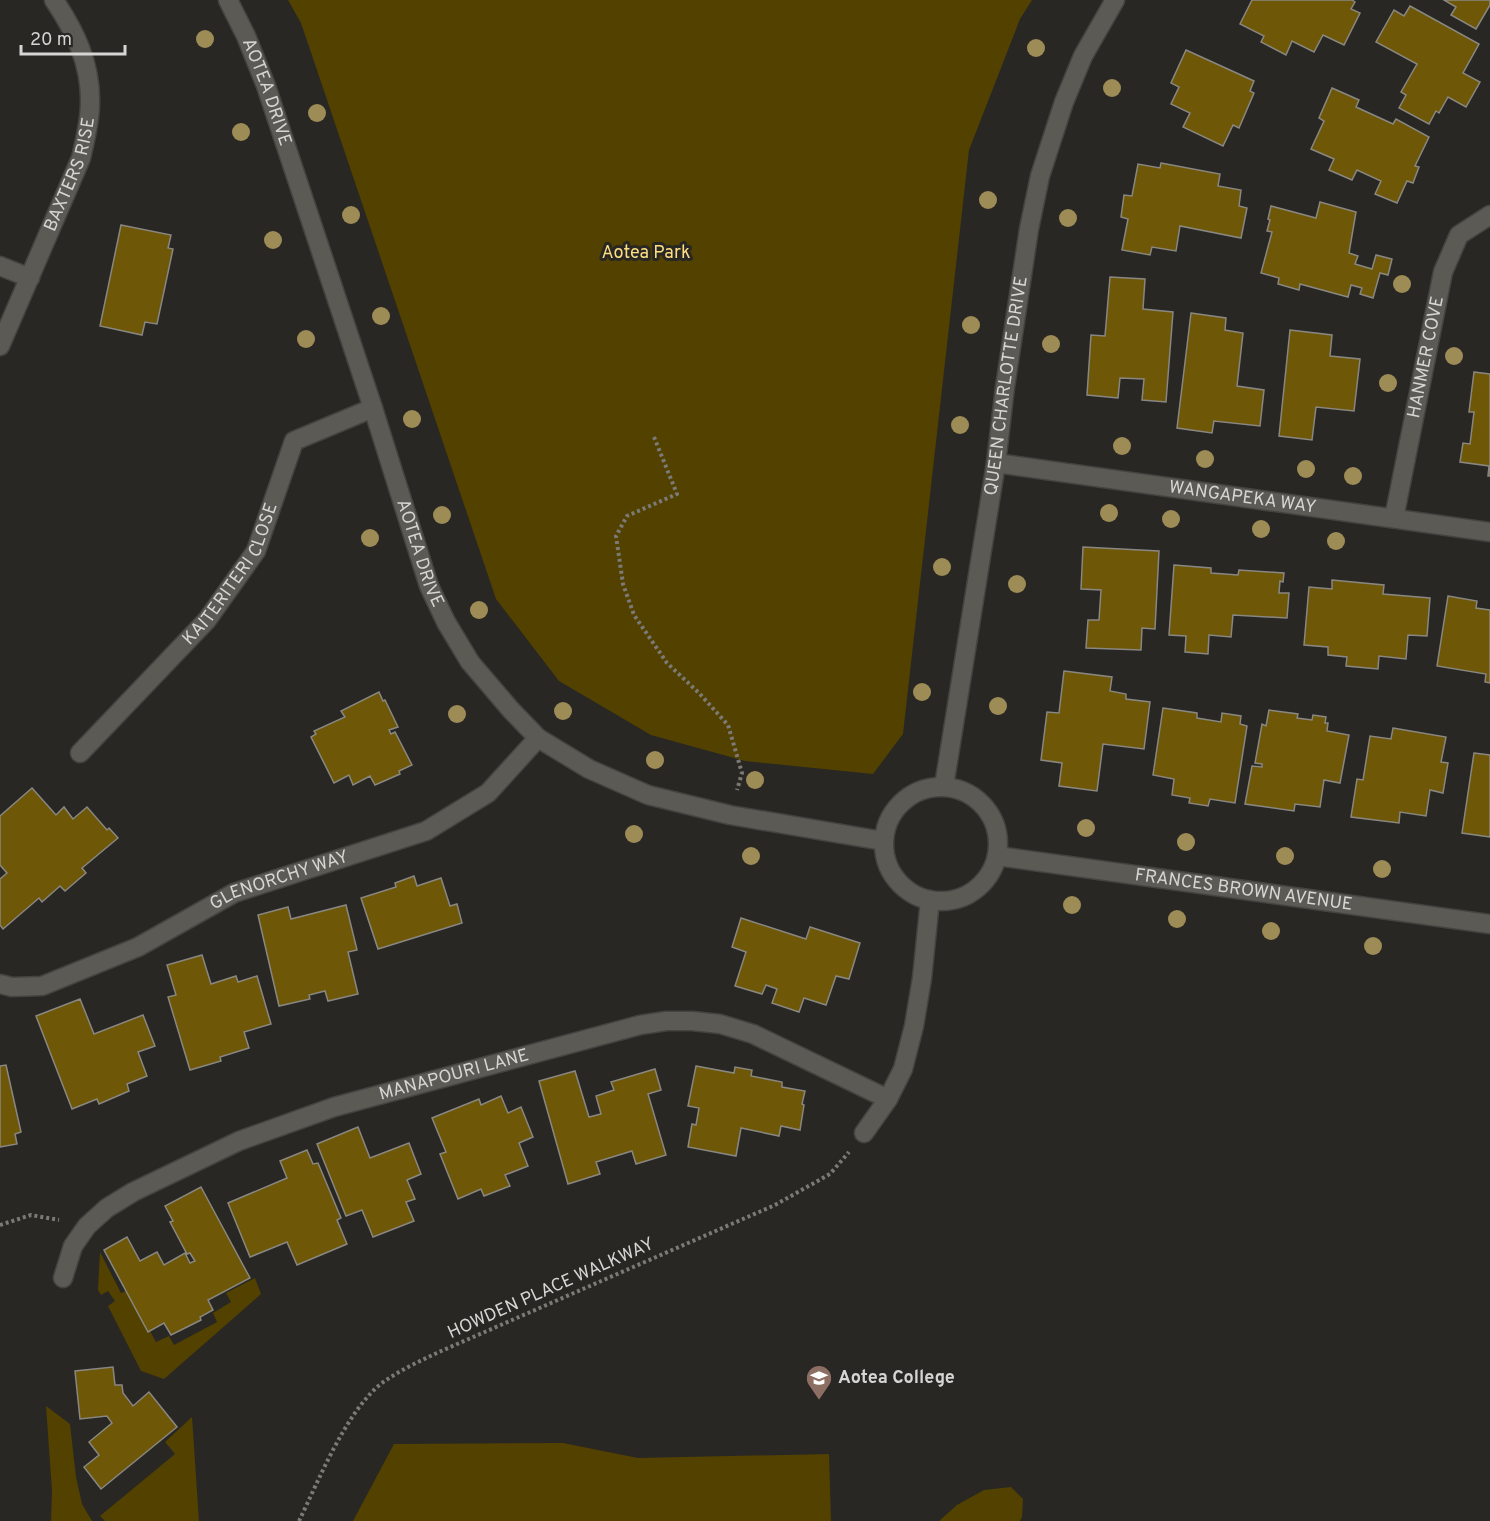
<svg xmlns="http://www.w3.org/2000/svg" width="1490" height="1521" font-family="Overpass,sans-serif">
	<rect width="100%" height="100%" fill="#282723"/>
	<!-- green -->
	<g fill="#534100">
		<polygon points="288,0 1032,0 1020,19 969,150 903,734 873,774 745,761 651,735 559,681 496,599 301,23"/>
		<polygon points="100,1252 121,1293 126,1291 147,1331 150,1331 156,1342 169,1336 174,1345 217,1322 213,1313 231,1302 226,1293 255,1278 261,1294 164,1379 141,1371 108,1306 115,1301 108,1291 101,1295 98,1290"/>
		<polygon points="46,1406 70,1424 76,1477 82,1504 92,1521 51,1521 52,1491"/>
		<polygon points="192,1417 199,1521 105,1521 100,1516 175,1454 165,1442"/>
		<polygon points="563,1443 638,1458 829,1454 831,1521 353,1521 394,1444"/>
		<polygon points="1011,1487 1023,1499 1022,1517 1020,1521 939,1521 957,1505 984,1490"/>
	</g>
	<!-- building -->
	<g fill="#6e5707" stroke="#898782" stroke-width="1.5">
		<polygon points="1252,0 1352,0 1355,2 1351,9 1360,13 1344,45 1323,35 1314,52 1292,41 1286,55 1261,42 1264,36 1240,24"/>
		<polygon points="1444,0 1490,0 1490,5 1476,29 1451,15 1456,7"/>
		<polygon points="1410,6 1479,44 1463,73 1480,82 1466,107 1448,97 1439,113 1436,111 1429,124 1399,108 1406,95 1401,92 1417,64 1376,42 1394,10 1404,16"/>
		<polygon points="1186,50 1254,81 1250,91 1254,93 1239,128 1233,125 1223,146 1183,127 1190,113 1171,104 1179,87 1171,83"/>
		<polygon points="1332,88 1359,100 1356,107 1393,124 1396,119 1429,137 1415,166 1419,167 1413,183 1407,181 1397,203 1375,194 1381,181 1357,170 1352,180 1329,170 1334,159 1311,149 1324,121 1319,118"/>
		<polygon points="1161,163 1220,174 1218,186 1241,190 1239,206 1247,208 1241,238 1180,226 1176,251 1152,247 1150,255 1122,250 1128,219 1121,217 1124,195 1132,196 1138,164 1160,168"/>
		<polygon points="1320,202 1356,212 1349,253 1358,256 1355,264 1372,269 1376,255 1392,259 1388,275 1380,273 1373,298 1360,294 1362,288 1351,285 1348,297 1300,284 1299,290 1278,284 1279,278 1261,273 1272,232 1267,231 1270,220 1268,219 1271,206 1316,218"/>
		<polygon points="121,225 171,235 168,248 173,249 157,324 145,322 142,335 100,326"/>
		<polygon points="1110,277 1145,279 1143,309 1173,312 1166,402 1142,400 1144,379 1120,378 1118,398 1087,395 1091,335 1105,336"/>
		<polygon points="1191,313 1226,318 1225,330 1243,333 1237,386 1264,390 1260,426 1214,421 1212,433 1177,428"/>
		<polygon points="1290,330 1332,335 1330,356 1360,359 1354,411 1316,407 1312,440 1279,436"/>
		<polygon points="1474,372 1490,374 1490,476 1488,476 1489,466 1460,462 1463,443 1470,444 1474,412 1469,412"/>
		<polygon points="1083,547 1159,551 1155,629 1142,628 1141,650 1086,648 1088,620 1099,620 1101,590 1081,589"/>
		<polygon points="1174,565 1211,568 1211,573 1238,575 1239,570 1284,573 1283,582 1280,581 1279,593 1289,593 1287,618 1233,615 1231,637 1209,635 1208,654 1185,652 1186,636 1169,635"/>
		<polygon points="1332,580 1384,585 1383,594 1430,598 1427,636 1408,635 1406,659 1379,656 1378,669 1346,666 1347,657 1328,655 1328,647 1304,645 1309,587 1332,589"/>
		<polygon points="1448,596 1477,601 1476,608 1490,610 1490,683 1485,682 1486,674 1437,666"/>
		<polygon points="1064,671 1112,677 1110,691 1126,694 1126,699 1150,702 1144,749 1103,744 1097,791 1059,786 1062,763 1041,760 1047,712 1059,713"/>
		<polygon points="379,692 383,701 385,700 398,727 389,730 391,734 395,732 412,765 399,771 400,774 375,785 370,776 353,785 349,775 334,783 311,737 316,734 314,731 345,717 341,711"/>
		<polygon points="1163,708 1197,713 1197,718 1221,722 1222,713 1241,716 1240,724 1247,726 1235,803 1210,799 1208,806 1189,803 1190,798 1172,795 1174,779 1153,775"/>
		<polygon points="1269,710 1298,714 1297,718 1312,720 1313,715 1326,717 1325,723 1328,723 1327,731 1349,735 1340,783 1324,780 1320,807 1295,804 1294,811 1245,804 1252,766 1262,767 1262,764 1255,763 1262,724 1266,726"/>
		<polygon points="1393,728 1446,737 1441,762 1448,763 1443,793 1430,790 1426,816 1400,812 1399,823 1351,817 1357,779 1363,780 1370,736 1391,739"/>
		<polygon points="1474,753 1490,755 1490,837 1462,833"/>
		<polygon points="32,788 56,815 64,807 73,819 87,807 107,830 109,828 118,838 82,868 86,873 65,891 60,886 42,902 39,898 3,929 0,925 0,879 7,873 0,865 0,816"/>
		<polygon points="414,876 417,886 441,878 450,906 457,904 462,923 378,949 361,898 396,887 395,883"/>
		<polygon points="346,905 357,950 348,952 358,994 328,1001 325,991 309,995 310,999 279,1006 258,915 288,907 291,919"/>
		<polygon points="741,918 806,939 810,927 860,943 849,979 836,976 826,1005 804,998 799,1012 772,1003 777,989 766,985 762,994 735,986 746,952 732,947"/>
		<polygon points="202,955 211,984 236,976 238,982 257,976 271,1024 244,1032 249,1048 220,1057 221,1061 190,1070 168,997 176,995 167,965"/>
		<polygon points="80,999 94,1034 143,1015 155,1046 138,1052 147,1076 127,1084 129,1091 99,1104 97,1099 72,1109 36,1016"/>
		<polygon points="6,1065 21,1132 15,1134 17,1144 0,1147 0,1066"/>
		<polygon points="696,1066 734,1073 735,1067 752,1070 751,1076 782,1082 782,1087 805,1091 802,1104 804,1105 800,1130 781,1126 779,1136 741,1128 736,1156 688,1147 692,1124 696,1125 699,1108 688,1106"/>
		<polygon points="655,1069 661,1090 648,1094 666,1155 636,1164 632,1151 596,1162 600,1174 568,1184 539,1081 575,1071 589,1117 601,1114 596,1096 614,1090 611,1082"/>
		<polygon points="501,1096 508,1113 521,1107 533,1137 519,1143 528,1166 505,1175 510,1186 484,1196 481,1189 458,1199 440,1154 446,1152 432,1118 479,1099 481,1105"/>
		<polygon points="358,1127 370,1158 409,1143 421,1174 407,1180 415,1199 406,1202 414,1221 373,1237 362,1210 346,1216 317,1144"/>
		<polygon points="307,1150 313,1164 318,1163 341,1218 337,1220 347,1244 297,1265 287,1242 250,1257 228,1203 287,1178 280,1161"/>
		<polygon points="201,1187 250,1278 208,1300 213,1310 200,1317 201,1320 171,1335 164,1323 148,1332 104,1250 127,1237 140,1261 157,1252 164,1265 185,1253 190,1263 195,1261 190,1253 187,1254 170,1222 173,1221 165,1206"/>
		<polygon points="113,1367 115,1385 122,1385 123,1393 133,1406 149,1392 177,1427 101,1489 84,1467 99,1455 89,1442 112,1423 107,1416 80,1419 75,1371"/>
	</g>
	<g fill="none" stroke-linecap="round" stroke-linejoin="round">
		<!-- minor casing -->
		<g stroke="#444340" stroke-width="21">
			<g id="minor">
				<path id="s1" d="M228 0 246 36 266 86 373 408 429 586 446 622 470 662 511 710 538 738 589 769 648 795 730 815 883 841"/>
				<polyline points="0,266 30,278"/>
				<path id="s2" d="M0 346 81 158C85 140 90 122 90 103 91 64 75 31 54 0"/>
				<path id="s3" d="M996 463 1490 532"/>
				<path id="s4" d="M1394 518 1443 272 1459 235 1490 215"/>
				<path id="s5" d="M80 753 207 620 256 551 294 441 373 408"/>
				<path id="s6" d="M944 786 996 463 1005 387 1029 229 1040 176 1064 102 1083 56 1115 0"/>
				<circle cx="941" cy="844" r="57"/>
				<path id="s7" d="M997 856 1490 924"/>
				<path id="s8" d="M0 984 12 987 42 986 138 947 234 893 426 831 488 793 538 738"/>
				<polyline points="864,1133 888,1099 903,1069 914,1026 922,978 930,900"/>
				<path id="s9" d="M63 1278 73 1246 87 1226 107 1208 133 1192 239 1141 334 1107 640 1025 666 1021H692L720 1024 753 1034 888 1099"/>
			</g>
		</g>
		<!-- path -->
		<g stroke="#7b7a77" stroke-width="4" stroke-dasharray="3 3" stroke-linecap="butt">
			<polyline points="654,437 677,494 627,516 616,536 623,584 634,615 667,663 699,693 728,725 742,773 737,790"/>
			<polyline points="0,1225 31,1215 59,1220"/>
			<path d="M299 1521C319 1480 346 1411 382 1383 400 1370 420 1361 439 1352L775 1205 830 1174 849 1152"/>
		</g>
		<!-- minor -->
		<use href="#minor" stroke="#5c5a55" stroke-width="18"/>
	</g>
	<!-- trees -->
	<g fill="#9e8c57">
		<circle cx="205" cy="39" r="9"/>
		<circle cx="1036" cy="48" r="9"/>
		<circle cx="1112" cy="88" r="9"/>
		<circle cx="317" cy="113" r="9"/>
		<circle cx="241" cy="132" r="9"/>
		<circle cx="988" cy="200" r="9"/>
		<circle cx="351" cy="215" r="9"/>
		<circle cx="1068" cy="218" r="9"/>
		<circle cx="273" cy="240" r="9"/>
		<circle cx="1402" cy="284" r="9"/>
		<circle cx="381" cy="316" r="9"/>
		<circle cx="971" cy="325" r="9"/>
		<circle cx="306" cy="339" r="9"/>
		<circle cx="1051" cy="344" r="9"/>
		<circle cx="1454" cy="356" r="9"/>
		<circle cx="1388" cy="383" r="9"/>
		<circle cx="412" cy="419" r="9"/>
		<circle cx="960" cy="425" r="9"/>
		<circle cx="1122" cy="446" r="9"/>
		<circle cx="1205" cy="459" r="9"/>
		<circle cx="1306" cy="469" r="9"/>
		<circle cx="1353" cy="476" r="9"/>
		<circle cx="1109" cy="513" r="9"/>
		<circle cx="442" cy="515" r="9"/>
		<circle cx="1171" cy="519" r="9"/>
		<circle cx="1261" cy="529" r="9"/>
		<circle cx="370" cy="538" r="9"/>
		<circle cx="1336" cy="541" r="9"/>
		<circle cx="942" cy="567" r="9"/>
		<circle cx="1017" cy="584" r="9"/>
		<circle cx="479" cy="610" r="9"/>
		<circle cx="922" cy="692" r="9"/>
		<circle cx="998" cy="706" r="9"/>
		<circle cx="563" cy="711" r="9"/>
		<circle cx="457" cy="714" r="9"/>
		<circle cx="655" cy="760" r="9"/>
		<circle cx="755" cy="780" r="9"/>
		<circle cx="1086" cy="828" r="9"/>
		<circle cx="634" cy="834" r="9"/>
		<circle cx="1186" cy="842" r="9"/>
		<circle cx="751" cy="856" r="9"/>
		<circle cx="1285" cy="856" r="9"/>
		<circle cx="1382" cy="869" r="9"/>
		<circle cx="1072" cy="905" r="9"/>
		<circle cx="1177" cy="919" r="9"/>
		<circle cx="1271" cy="931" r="9"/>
		<circle cx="1373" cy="946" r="9"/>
	</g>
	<!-- icons -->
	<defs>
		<g id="school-pin" transform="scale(1.35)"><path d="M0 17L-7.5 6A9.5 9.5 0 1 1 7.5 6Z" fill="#8d6e63" stroke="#282723"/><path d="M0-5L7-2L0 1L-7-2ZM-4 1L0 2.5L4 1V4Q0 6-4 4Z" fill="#fff"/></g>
	</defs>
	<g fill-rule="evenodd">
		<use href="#school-pin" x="819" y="1378"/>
	</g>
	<g text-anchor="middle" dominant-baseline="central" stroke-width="6" stroke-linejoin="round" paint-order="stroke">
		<!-- street labels -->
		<g font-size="18" fill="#d6d5d3" stroke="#282723">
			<text stroke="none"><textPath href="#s1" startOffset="100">AOTEA DRIVE</textPath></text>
			<text stroke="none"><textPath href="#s2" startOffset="186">BAXTERS RISE</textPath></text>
			<text stroke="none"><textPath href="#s4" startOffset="164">HANMER COVE</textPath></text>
			<text stroke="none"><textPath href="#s6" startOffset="405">QUEEN CHARLOTTE DRIVE</textPath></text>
			<text stroke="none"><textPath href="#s3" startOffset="249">WANGAPEKA WAY</textPath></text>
			<text stroke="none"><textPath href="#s1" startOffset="586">AOTEA DRIVE</textPath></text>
			<text stroke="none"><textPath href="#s5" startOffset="236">KAITERITERI CLOSE</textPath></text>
			<text stroke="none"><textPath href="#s8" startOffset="303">GLENORCHY WAY</textPath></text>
			<text stroke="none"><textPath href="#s7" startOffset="249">FRANCES BROWN AVENUE</textPath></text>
			<text stroke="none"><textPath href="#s9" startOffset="458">MANAPOURI LANE</textPath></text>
			<text transform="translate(551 1289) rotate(-24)">HOWDEN PLACE WALKWAY</text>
		</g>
		<!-- park labels -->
		<g font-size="18" fill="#fede82" stroke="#282723">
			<text x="646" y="253">Aotea Park</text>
		</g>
		<!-- poi labels -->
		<g font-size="18" font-weight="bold" fill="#d6d5d3" stroke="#282723" text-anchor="start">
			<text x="838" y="1378">Aotea College</text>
		</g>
	</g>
	<!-- scale -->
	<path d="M21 45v9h104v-9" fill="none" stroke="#d6d5d3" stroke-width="3"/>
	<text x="30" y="45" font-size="18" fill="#d6d5d3" stroke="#282723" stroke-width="4.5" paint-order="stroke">20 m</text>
</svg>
